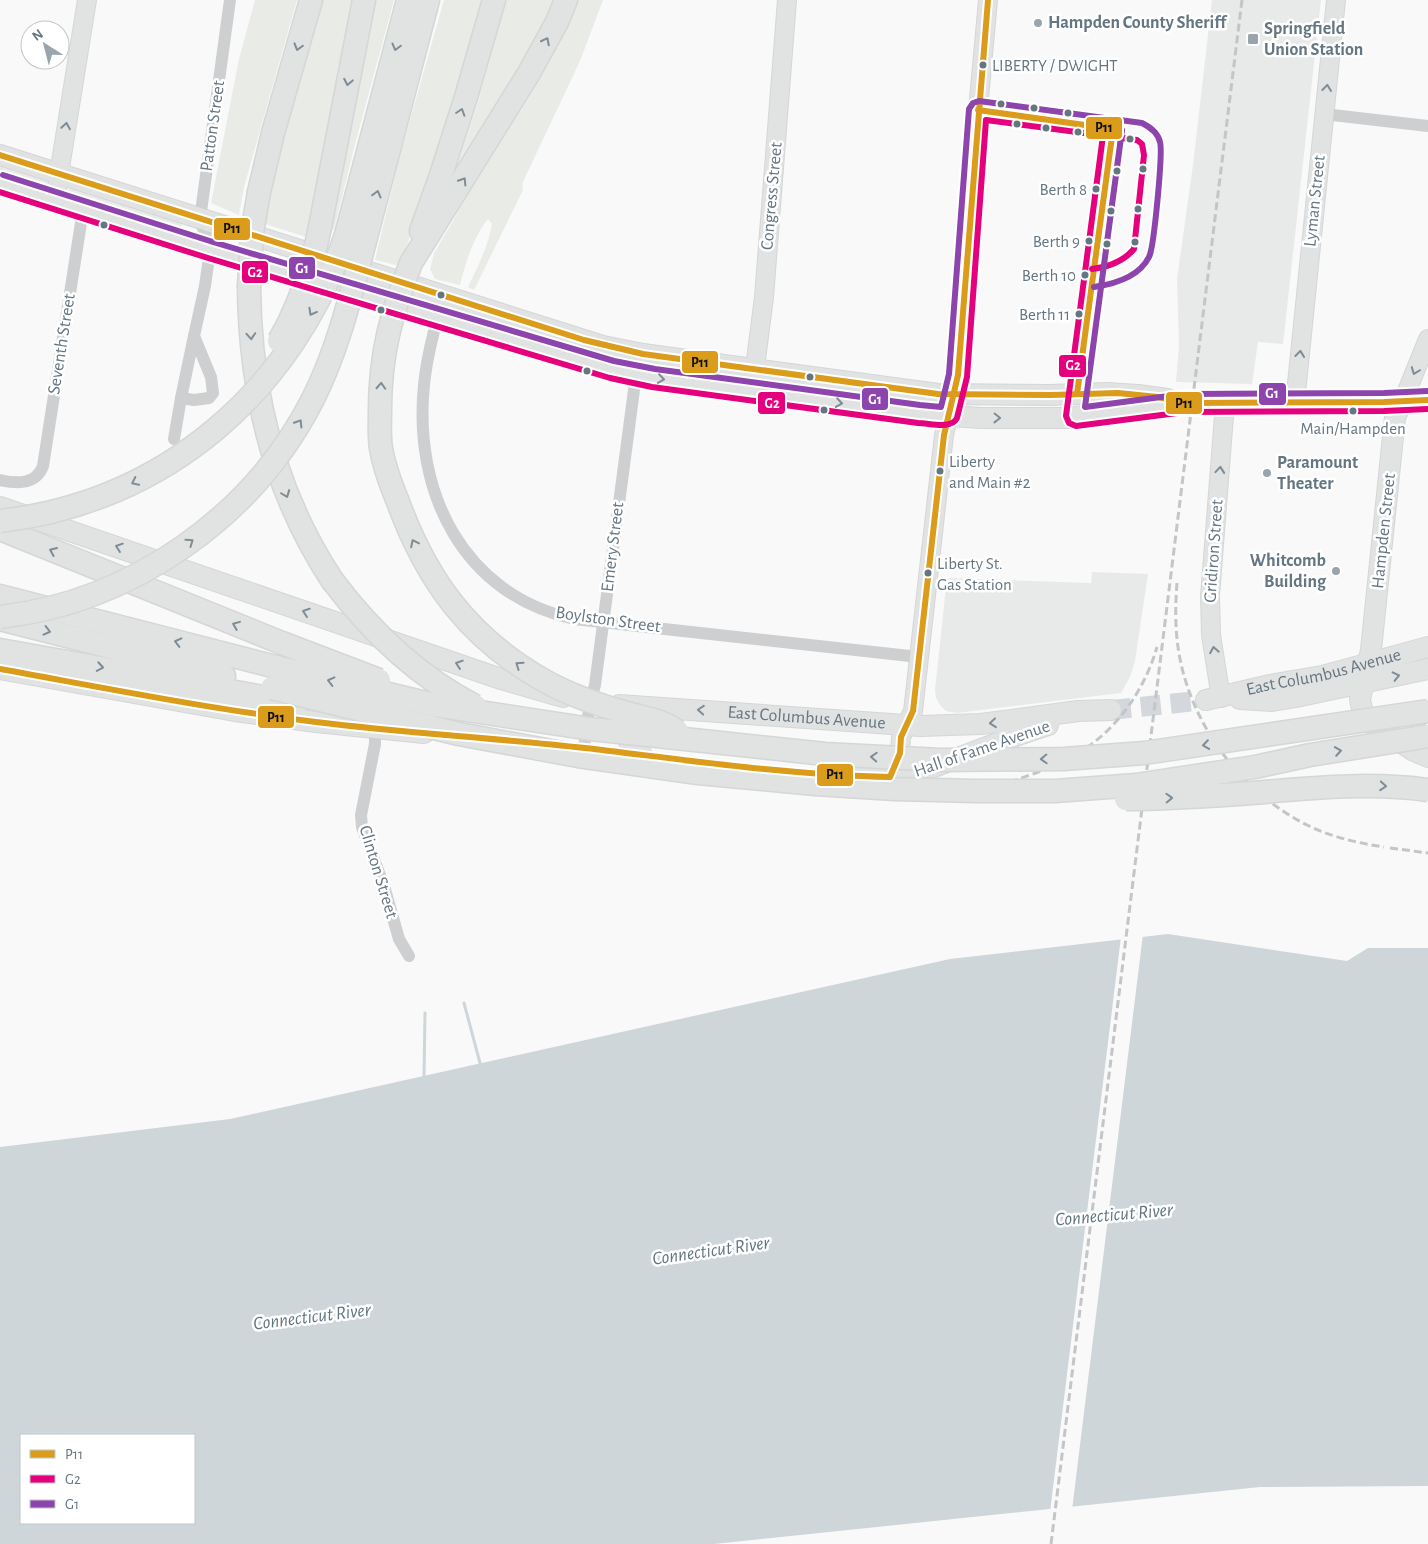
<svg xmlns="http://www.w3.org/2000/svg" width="1428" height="1544" font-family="'Alegreya Sans',sans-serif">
	<rect width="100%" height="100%" fill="#f9f9f9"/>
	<!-- built -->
	<g fill="#e8e9e9">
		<polygon points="1212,0 1321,0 1283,344 1258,342 1252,384 1176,382 1179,346 1177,279 1193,165"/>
		<polygon points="1092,572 1148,574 1135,661 1130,677 1121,693 957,713 946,711 940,705 936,698 935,690 947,578 1091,583"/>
	</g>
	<!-- green -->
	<g fill="#e8ebe6">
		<polygon points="255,0 297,0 244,187 239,215 211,203 239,59"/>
		<polygon points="321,0 358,0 309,238 265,224 268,191"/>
		<polygon points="374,0 394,0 354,148 334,230 327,228"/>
		<polygon points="444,0 484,0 429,181 400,266 375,260 399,159"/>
		<polygon points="506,0 557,0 547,23 450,188 478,102"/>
		<path d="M571 0H603L580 61 522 184 523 190 474 290 468 287C478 266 488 247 492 224L488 219C473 238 466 261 460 285L435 279 430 269 434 253 453 221Z"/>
		<polygon points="0,162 50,177 50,190 0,176"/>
		<polygon points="73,187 183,221 179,233 68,195 68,190"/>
	</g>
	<!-- water -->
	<path fill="#ced6d9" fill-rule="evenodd" d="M1168 934 1347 961 1368 948H1428V1486L1260 1487 714 1544H0V1147L230 1119 950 959ZM21 1435H194V1523H21Z"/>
	<!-- pier -->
	<polygon fill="#f9f9f9" points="1143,934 1072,1510 1050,1512 1121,937"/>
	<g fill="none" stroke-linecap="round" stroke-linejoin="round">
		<!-- stream -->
		<g stroke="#ced6d9" stroke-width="3">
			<polyline points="464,1003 480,1063"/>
			<polyline points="424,1076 425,1013"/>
		</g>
		<!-- primary-tunnel -->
		<polyline stroke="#d4d8dc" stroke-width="20" stroke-dasharray="20 10" stroke-linecap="butt" points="1111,710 1206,700"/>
		<!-- secondary casing -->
		<g stroke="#d5d6d7" stroke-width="20">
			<g id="secondary">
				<polyline points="56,201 59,174 87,0"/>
				<polyline points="752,391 764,297 787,0"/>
				<polyline points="1403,401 1428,339"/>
				<polyline points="1295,403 1336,0"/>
				<polyline points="1221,698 1211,635 1210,596 1225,403"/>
				<polyline points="894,769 900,753 901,737 913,711 944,435 958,375 978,110 988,0"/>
			</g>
		</g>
		<!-- primary casing -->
		<g stroke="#d5d6d7" stroke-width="22">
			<g id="primary">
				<polyline points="0,155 565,334 603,346 643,354 938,394 1051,395 1107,393 1138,395 1167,399"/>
				<polyline points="0,183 210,250 593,364 653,378 919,414 981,418 1068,418 1184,403 1384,402 1428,400"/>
				<polyline points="1403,401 1395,417 1371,650 1360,699 1363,715 1365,719 1414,751 1428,757"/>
				<polyline points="0,507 501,679 563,697"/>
				<polyline points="0,669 235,711 316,722 424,733"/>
				<polyline points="1240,699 1272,701 1296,697 1428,669"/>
				<path id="s1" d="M1206 700 1270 685 1322 676 1428 647"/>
				<path id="s2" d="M619 705 920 726 981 724 1078 711 1111 710"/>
				<path d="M629 719C622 734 629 747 642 755"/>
				<polyline points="858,777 890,777 918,773 1021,734 1048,725"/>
			</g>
		</g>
		<!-- motorway casing -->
		<g stroke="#d5d6d6" stroke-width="25">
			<g id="motorway">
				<polyline points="259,192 273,133 311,0"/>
				<polyline points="320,227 364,0"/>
				<polyline points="421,231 441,175 466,97 494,0"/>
				<polyline points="346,235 408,0"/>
				<polyline points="365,241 428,0"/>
				<polyline points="411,263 529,73 557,22 566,0"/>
				<path d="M249 287C250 393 274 492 332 580"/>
				<polyline points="0,529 282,643"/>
				<polyline points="0,596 276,667"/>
				<polyline points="0,619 224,676"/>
				<polyline points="0,650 297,703"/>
			</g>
		</g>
		<!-- minor -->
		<g stroke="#cecfd0" stroke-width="12">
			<polyline points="1324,114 1428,126"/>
			<path d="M444 296C435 325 427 354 424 385 413 492 463 595 574 619L919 657"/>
			<polyline points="181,398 194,336"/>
			<polyline points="174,439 181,398 194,400 209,398 213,393 211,377 194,336 205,286 210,250 200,219 230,0"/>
			<path d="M0 480C17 484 36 485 43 466L83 210"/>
			<polyline points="370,728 375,736 375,744 361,815 362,827 384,886 399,939 409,956"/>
			<polyline points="584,748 590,702 595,685 634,390 637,375"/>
		</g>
		<!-- secondary -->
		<use href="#secondary" stroke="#e1e2e2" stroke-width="18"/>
		<!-- primary -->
		<use href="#primary" stroke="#e1e2e2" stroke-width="20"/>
		<!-- motorway -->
		<use href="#motorway" stroke="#e1e2e2" stroke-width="22"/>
		<!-- rail -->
		<g stroke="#c3c5c6" stroke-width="3" stroke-dasharray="8 4" stroke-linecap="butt">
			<path d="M1177 583C1175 608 1175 634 1180 659 1194 729 1243 793 1307 825 1331 837 1358 843 1384 847"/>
			<path d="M987 789C1016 780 1046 771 1073 756 1114 734 1144 692 1157 647"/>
			<polyline points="1390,848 1428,853"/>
			<polyline points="1051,1544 1242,0"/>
		</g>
		<!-- motorway-bridge casing -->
		<g stroke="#d5d6d6" stroke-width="25" stroke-linecap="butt">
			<g id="motorway-bridge">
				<path d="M411 263C391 314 380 355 380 410 380 423 379 436 381 448 384 467 391 485 398 502 427 581 469 638 543 680 569 695 599 705 627 713 645 718 662 720 677 731"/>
				<polyline points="249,287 252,233 259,192"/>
				<path d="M279 341C300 305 312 267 320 227"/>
				<path d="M0 521C166 502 293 391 346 235"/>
				<path d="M332 580C371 632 417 676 475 706"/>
				<path d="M0 617C132 602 253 517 313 399 338 349 351 295 365 241"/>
				<polyline points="282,643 379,680"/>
				<polyline points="276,667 434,705 591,729 825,754 940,760 1064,759 1144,753 1428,711"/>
				<polyline points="272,688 459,734 578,756 698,773 815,784 895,789 975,791 1055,791 1136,785 1255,767 1310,755 1428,736"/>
				<path d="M1126 799C1168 799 1210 796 1252 793 1312 788 1368 782 1428 790"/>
			</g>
		</g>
		<!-- motorway-bridge -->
		<use href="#motorway-bridge" stroke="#e1e2e2" stroke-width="22"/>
		<!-- bus-1 casing -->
		<g stroke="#fff" stroke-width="10">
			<g id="bus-1">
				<polyline points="978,110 1113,129 1077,394"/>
				<polyline points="0,155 584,340 643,354 938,394 1051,395 1118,393 1158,397 1184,403 1384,402 1428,400"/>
				<path d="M0 669C105 688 210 709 316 722 405 733 495 738 585 748 687 760 788 775 890 777L900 753 901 737 913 711 944 435 958 375 988 0"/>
			</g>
		</g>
		<!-- bus-2 casing -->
		<g stroke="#fff" stroke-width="10">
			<g id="bus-2">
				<polyline points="1104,128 1066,416 1069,423 1076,426 1185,412 1384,411 1428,409"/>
				<path d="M0 192 208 258 610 378 652 387 918 423C930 423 951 430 957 418L967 377 986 120 1137 140 1142 144 1144 155 1134 249C1123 262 1109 267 1092 269"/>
			</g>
		</g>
		<!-- bus-3 casing -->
		<g stroke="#fff" stroke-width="10">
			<g id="bus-3">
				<polyline points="1122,130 1085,407 1184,394 1384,393 1428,391"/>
				<path d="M3 175 213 242 614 361 655 369 920 405 941 407 949 374 969 109 973 103 979 101 1142 123C1150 127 1158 133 1160 142 1163 152 1154 248 1149 257 1139 277 1115 284 1094 287"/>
			</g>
		</g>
		<!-- bus-1 -->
		<use href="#bus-1" stroke="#da9c1a" stroke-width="6"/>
		<!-- bus-2 -->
		<use href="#bus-2" stroke="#e5007d" stroke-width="6"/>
		<!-- bus-3 -->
		<use href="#bus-3" stroke="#8e44ad" stroke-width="6"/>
	</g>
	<!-- one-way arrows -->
	<defs><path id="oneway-chevron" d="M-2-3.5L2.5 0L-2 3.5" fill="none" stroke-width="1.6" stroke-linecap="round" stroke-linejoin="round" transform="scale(1.25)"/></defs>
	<g stroke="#7e8c96">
		<use href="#oneway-chevron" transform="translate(546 41) rotate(-63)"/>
		<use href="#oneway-chevron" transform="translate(298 47) rotate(106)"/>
		<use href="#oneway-chevron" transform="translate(396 47) rotate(105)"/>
		<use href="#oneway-chevron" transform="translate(348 82) rotate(101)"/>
		<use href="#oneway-chevron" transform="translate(1327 88) rotate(-83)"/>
		<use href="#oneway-chevron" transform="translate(461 112) rotate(-72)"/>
		<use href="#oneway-chevron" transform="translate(66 126) rotate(-81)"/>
		<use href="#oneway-chevron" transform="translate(463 181) rotate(-58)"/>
		<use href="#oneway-chevron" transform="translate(377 194) rotate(-75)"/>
		<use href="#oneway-chevron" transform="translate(312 312) rotate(119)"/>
		<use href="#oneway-chevron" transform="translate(251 336) rotate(86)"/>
		<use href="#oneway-chevron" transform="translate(1300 354) rotate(-84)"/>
		<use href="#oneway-chevron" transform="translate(1415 371) rotate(111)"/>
		<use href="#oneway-chevron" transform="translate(661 379) rotate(8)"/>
		<use href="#oneway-chevron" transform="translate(381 386) rotate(-87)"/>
		<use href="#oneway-chevron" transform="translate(839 403) rotate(8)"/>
		<use href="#oneway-chevron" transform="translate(997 418) rotate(1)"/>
		<use href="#oneway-chevron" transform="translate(299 423) rotate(-58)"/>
		<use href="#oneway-chevron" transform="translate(1220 470) rotate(-85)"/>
		<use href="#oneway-chevron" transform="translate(135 482) rotate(154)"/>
		<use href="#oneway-chevron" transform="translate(286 494) rotate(69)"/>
		<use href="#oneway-chevron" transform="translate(190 542) rotate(-35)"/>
		<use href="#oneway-chevron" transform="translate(414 543) rotate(-116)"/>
		<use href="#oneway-chevron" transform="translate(119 547) rotate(-161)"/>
		<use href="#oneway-chevron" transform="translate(53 551) rotate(-157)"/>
		<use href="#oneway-chevron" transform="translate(306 612) rotate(-161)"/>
		<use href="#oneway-chevron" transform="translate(236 625) rotate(-158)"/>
		<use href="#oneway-chevron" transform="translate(47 631) rotate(14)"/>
		<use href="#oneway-chevron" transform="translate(178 642) rotate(-166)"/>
		<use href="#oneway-chevron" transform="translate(1214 650) rotate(-100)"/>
		<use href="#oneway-chevron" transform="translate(459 664) rotate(-161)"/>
		<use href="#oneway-chevron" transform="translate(519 665) rotate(-145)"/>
		<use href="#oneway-chevron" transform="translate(100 667) rotate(10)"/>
		<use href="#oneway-chevron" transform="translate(1396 676) rotate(-13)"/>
		<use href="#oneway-chevron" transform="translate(331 681) rotate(-166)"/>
		<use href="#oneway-chevron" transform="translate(701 710) rotate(-176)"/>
		<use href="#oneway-chevron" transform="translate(993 723) rotate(174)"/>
		<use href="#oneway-chevron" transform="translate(1206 745) rotate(172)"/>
		<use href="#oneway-chevron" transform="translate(1338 751) rotate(-9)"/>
		<use href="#oneway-chevron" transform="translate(874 757) rotate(-177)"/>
		<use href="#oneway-chevron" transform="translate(1044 759) rotate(178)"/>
		<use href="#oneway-chevron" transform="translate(1383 786) rotate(4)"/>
		<use href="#oneway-chevron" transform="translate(1169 798) rotate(-2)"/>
	</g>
	<!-- markers -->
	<g fill="#99a4ac" stroke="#fff" stroke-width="2">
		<circle cx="1038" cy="23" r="5"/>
		<rect x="1247" y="33" width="12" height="12" rx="2.5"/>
		<circle cx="1267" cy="473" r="5"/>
		<circle cx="1336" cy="571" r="5"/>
	</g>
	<g fill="#657683" stroke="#fff" stroke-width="2">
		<circle cx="983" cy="65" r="4.5"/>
		<circle cx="1001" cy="104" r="4.5"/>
		<circle cx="1034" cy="108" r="4.5"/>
		<circle cx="1068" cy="113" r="4.5"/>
		<circle cx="1017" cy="124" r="4.5"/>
		<circle cx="1046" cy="128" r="4.5"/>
		<circle cx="1078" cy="132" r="4.5"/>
		<circle cx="1130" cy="139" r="4.5"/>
		<circle cx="1143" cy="169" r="4.5"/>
		<circle cx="1117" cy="171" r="4.5"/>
		<circle cx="1096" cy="189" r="4.5"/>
		<circle cx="1138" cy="209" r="4.5"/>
		<circle cx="1111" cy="211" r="4.5"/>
		<circle cx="104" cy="225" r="4.5"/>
		<circle cx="1089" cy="241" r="4.5"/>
		<circle cx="1135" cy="242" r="4.5"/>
		<circle cx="1107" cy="244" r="4.5"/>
		<circle cx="1085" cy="275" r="4.5"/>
		<circle cx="441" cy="295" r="4.5"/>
		<circle cx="381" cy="310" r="4.5"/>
		<circle cx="1079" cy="314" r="4.5"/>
		<circle cx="587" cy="371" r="4.5"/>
		<circle cx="810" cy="377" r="4.5"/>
		<circle cx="824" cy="410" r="4.5"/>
		<circle cx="1353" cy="411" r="4.5"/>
		<circle cx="940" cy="471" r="4.5"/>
		<circle cx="928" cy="573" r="4.5"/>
	</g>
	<g text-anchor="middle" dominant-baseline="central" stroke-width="5" stroke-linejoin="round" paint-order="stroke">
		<!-- bus labels -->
		<g font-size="17" fill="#657683" stroke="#fff" text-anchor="end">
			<text x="992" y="65" text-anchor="start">LIBERTY / DWIGHT</text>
			<text x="1087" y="189">Berth 8</text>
			<text x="1080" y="241">Berth 9</text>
			<text x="1076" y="275">Berth 10</text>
			<text x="1070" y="314">Berth 11</text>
			<text x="1353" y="428" text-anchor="middle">Main/Hampden</text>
			<text x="949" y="461" text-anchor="start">Liberty<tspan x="949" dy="21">and Main #2</tspan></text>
			<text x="937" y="563" text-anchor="start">Liberty St.<tspan x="937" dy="21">Gas Station</tspan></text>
		</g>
		<!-- poi labels -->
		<g font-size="18" font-weight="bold" fill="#657683" stroke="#fff" text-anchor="start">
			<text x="1048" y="23">Hampden County Sheriff</text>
			<text x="1264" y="29">Springfield<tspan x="1264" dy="21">Union Station</tspan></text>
			<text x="1277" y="463">Paramount<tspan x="1277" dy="21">Theater</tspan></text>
			<text x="1326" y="561" text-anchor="end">Whitcomb<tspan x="1326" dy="21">Building</tspan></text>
		</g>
		<!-- street labels -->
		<g font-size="18" fill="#657683" stroke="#fff">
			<text transform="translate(213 126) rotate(-82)">Patton Street</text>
			<text transform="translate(772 196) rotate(-85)">Congress Street</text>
			<text transform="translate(1315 201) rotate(-84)">Lyman Street</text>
			<text transform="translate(62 344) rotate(-81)">Seventh Street</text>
			<text transform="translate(1384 531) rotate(-84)">Hampden Street</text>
			<text transform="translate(613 547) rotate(-83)">Emery Street</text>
			<text transform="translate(1214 551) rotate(-86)">Gridiron Street</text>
			<text transform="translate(608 620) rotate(8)">Boylston Street</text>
			<text stroke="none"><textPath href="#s1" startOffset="121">East Columbus Avenue</textPath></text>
			<text stroke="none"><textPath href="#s2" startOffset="188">East Columbus Avenue</textPath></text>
			<text transform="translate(982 749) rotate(-19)">Hall of Fame Avenue</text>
			<text transform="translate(378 872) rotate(73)">Clinton Street</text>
		</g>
		<!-- water labels -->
		<g font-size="19" font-style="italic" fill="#60757c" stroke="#fff">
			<text transform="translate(1114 1215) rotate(-5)">Connecticut River</text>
			<text transform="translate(711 1251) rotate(-8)">Connecticut River</text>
			<text transform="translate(312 1317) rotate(-7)">Connecticut River</text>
		</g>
	</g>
	<g stroke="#fff" stroke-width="2">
		<rect x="1085" y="116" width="38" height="24" rx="5" fill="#da9c1a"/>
		<rect x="213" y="217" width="38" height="24" rx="5" fill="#da9c1a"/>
		<rect x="288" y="256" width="28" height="24" rx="5" fill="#8e44ad"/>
		<rect x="241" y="260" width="28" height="24" rx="5" fill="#e5007d"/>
		<rect x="681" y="350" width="38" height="24" rx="5" fill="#da9c1a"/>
		<rect x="1058" y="354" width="29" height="24" rx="5" fill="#e5007d"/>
		<rect x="1258" y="382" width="29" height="24" rx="5" fill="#8e44ad"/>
		<rect x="861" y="387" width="28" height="24" rx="5" fill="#8e44ad"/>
		<rect x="1165" y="391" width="38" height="24" rx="5" fill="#da9c1a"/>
		<rect x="757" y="391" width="29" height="24" rx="5" fill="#e5007d"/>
		<rect x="257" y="705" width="38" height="24" rx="5" fill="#da9c1a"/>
		<rect x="816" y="763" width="38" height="24" rx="5" fill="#da9c1a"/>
	</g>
	<g font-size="14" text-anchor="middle" font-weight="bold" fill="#fff">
		<text x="302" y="273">G1</text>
		<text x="255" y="277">G2</text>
		<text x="1073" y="370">G2</text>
		<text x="1272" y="398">G1</text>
		<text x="875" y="404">G1</text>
		<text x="772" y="408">G2</text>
	</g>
	<g font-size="14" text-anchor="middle" font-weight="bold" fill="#111">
		<text x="1104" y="132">P11</text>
		<text x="232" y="233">P11</text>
		<text x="700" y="367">P11</text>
		<text x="1184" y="408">P11</text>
		<text x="276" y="722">P11</text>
		<text x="835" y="779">P11</text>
	</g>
	<!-- legend -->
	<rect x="20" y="1434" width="175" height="90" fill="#ffffff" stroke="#c1c8cd"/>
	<rect x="30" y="1450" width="25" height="8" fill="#da9c1a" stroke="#c1c8cd"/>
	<text x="65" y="1459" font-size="15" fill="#657683">P11</text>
	<rect x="30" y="1475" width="25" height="8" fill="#e5007d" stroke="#c1c8cd"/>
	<text x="65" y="1484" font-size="15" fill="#657683">G2</text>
	<rect x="30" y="1500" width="25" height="8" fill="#8e44ad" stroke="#c1c8cd"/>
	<text x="65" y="1509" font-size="15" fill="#657683">G1</text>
	<!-- north arrow -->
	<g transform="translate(45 45) rotate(324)"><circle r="24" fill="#ffffff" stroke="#c1c8cd"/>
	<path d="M0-4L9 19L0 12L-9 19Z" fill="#99a4ac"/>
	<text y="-8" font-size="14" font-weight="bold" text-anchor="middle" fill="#657683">N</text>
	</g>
</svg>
